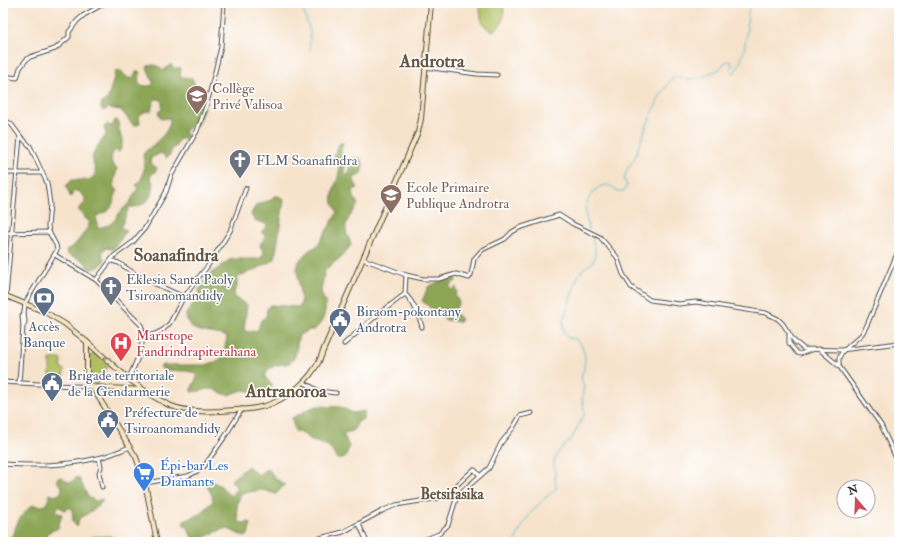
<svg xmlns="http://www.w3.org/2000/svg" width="902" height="545" font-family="'IM FELL Double Pica',serif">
	<rect width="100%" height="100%" fill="#fff"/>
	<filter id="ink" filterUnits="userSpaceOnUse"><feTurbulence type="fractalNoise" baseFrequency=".025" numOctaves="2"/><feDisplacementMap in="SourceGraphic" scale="8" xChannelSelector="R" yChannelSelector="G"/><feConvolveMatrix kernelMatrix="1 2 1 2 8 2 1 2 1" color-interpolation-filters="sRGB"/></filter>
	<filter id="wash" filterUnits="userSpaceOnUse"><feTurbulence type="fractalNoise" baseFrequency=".012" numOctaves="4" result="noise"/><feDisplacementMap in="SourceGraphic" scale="16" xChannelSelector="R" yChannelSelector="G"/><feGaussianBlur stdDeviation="0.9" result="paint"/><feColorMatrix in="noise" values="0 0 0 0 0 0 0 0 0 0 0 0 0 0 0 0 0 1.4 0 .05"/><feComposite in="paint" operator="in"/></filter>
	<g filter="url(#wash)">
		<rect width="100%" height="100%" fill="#f7e3cc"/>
		<!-- green -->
		<g fill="#b1bf61" stroke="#6e7546">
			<path d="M480 3H504L503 4C505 15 504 26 492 31 480 26 480 14 480 3Z"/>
			<path d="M97 353 109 364 98 384 93 383C89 374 89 366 89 356Z"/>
			<polygon points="50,359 61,359 61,368 64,369 64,377 60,377 60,380 50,379"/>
		</g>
		<!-- forest -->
		<g fill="#8ca657" stroke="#5c6841">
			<path d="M171 64 173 68H181L180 77 192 78 204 108 197 125H194L184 131 187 135 185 139H179L175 147 172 149 170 155 167 158 161 153 151 158 150 163 157 168 156 171 150 176 154 186C151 199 144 208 129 207L121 228 126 230 120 241 117 243 116 246 113 249 105 248C101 253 102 255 105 260 101 266 96 270 89 269L84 261 67 254 66 250C76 246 86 232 90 222L85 218 78 209 85 203V198L78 191 72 192V197L70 196 66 186 72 180H89L95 175C96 169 94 167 93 162 90 152 101 143 106 135L104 127 108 124 110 126 113 125 115 120H117C119 123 118 125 119 129 121 138 125 143 119 152L115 150C110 157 110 160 114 167L117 168C116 175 113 181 114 188L118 190C110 206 116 209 96 216L98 228 109 225 114 221 120 212 130 202 138 188 136 185C146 179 144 163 143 154 153 144 171 133 170 118L161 119 158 112 162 109V102L159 99H155L153 103 151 111 144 112 139 116 140 122 138 125H133L121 110 108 108 104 111 101 109V104L108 98 116 71 120 70 128 78H133L137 71H139L140 76 138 83C142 86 148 87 153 85V81L147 68 148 66C155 64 158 65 163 71Z"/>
			<path d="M340 143H343L341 148 342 159 345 166 344 173 346 175 349 174 352 159 354 158H360L363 163 362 173 354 178V181L358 188 353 190 354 198 358 204C354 213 344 220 346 230 346 235 350 239 351 245L341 257 325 270 321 291 323 298 326 301C325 314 324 322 314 330H310L299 335C296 343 298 353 293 360 287 368 269 360 265 377L273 386 265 393 256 396 248 391 243 390 228 395C222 394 218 390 212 389 205 389 198 392 191 392V389L197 378 195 373 187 371 164 370 162 369 160 367 162 365H206L219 360 223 356 227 337C213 330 187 337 186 314L192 305 198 301 199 290 210 274 231 259H257L262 257 264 252 260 246 261 243 266 237 261 232 267 226 266 224 254 220 251 214 256 205 271 200 274 196H279L284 200 275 259 257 269 237 277V287L234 292 235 298 247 305 244 329 245 331 250 332 258 330 261 320 266 317 267 309 270 305 300 307 301 301 297 269 299 261 308 251 317 246 335 217 337 212C336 209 334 206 333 203 330 193 338 182 339 172 341 158 327 164 340 143Z"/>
			<polygon points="454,275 456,281 451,284 449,287 452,290 456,287 457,292 455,296 459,302 454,312 461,319 459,322 446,320 422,301 428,287 446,278"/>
			<polygon points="317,406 340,407 353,413 364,411 365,413 364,418 358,422 353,431 343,433 349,447 345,458 337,459 329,446 313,441 303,434 295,431 292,418 311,408"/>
			<path d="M248 466 258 475 268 468 275 478 285 485 276 494 263 490 242 493C239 498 236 506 237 512 238 517 239 517 238 522L243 523 248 522 251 523 248 535 245 537 226 528 209 535 195 542 191 536 188 527 184 526V521L201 513 213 501 212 495 207 486 211 481 221 486 231 496 237 488 231 480Z"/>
			<path d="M62 477 68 482H72L75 478H79L88 497 96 501 102 499 103 501 96 508 79 519 77 527 73 522 72 507 64 510 59 506 54 512 62 514 58 528 47 533 43 542H3V537L9 538 14 535C15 523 23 512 33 505L42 506 46 505 50 494 55 496 61 493 62 487 58 483 57 478Z"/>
			<polygon points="110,536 114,538 112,542 83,542 92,537"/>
		</g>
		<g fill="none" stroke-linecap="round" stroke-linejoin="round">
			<!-- stream -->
			<g stroke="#4dbac7" stroke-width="1">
				<path d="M303 3C302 14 309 23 310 34 310 40 309 45 310 50"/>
				<path d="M589 230C588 223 584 214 586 207 588 193 605 176 617 191H624L627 186 624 179 626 171 634 159 646 127 659 98 670 81 675 77H681L688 80 699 78 720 69 725 62 731 61 732 66 731 71 734 73C743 61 745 45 747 31 748 21 746 12 751 3"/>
				<path d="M515 542C523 519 537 504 556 489L554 461 559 451 571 440 585 413 582 398 584 387 581 377 584 369 585 356 582 346 576 339 568 338 564 333 563 321 578 276 584 268 592 263 595 257V249L590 233"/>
			</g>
		</g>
	</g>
	<g filter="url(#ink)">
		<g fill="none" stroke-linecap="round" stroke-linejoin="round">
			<!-- street casing -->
			<g stroke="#4a4743" stroke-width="5">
				<g id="street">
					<polyline points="425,67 477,74 497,75"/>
					<polyline points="3,76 17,78 20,68 26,60 30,57 55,49 69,37 69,32 77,21 84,15 105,3"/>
					<polyline points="3,118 12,125 20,136 30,146 47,183 50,204 48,226 49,232"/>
					<polyline points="3,173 42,173"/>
					<polyline points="3,233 49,232 56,245 57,250 25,303 24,313 22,316 23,326 19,383"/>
					<path d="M55 255 96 280 141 325C148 340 135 364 129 378"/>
					<polyline points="112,261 119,263 138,276 184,297"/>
					<polyline points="406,275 423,279 439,279 456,274 469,278 471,275 474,259 482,250 505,239 512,232 519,228 559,215 573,224 600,237 617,257 623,274 631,287 650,300 679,304 696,302 766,313 778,319 783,324 794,341 804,349 841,350 899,343"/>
					<polyline points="96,280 114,256 133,242 145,228 166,192 171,176 197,131 207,104 221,47 224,3"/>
					<path d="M405 294C414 302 419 316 422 327"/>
					<polyline points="6,296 20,136"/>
					<polyline points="23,326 25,322 24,313"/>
					<polyline points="789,335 789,343 797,353 800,354 811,350"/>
					<polyline points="144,336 155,334 163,330 170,323 182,300 198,278 207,267 230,231 246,188"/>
					<polyline points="344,344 376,316 405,294 406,275 363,259"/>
					<polyline points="819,349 839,366 881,425 899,465"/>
					<polyline points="839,366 839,358 842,352 862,334 867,325 899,249"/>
					<polyline points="3,382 92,387"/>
					<polyline points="303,382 319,391 336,393"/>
					<polyline points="99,458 101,467 99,473 102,487"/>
					<path d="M3 464C36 466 65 466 98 458 109 456 119 451 130 447"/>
					<polyline points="145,483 188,476 203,468 224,438 242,409"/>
					<polyline points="359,524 367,542"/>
					<polyline points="314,542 320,538 343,532 384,510 396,505 439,498 446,495 473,470 475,470 480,476"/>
					<polyline points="418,542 439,534 448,525 457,496 489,468 501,443 513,428 520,416 532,413"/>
				</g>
			</g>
			<!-- secondary casing -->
			<g stroke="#4a4743" stroke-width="6">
				<g id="secondary">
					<polyline points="3,296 6,296 45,312 65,324 87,342 87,379 136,457 145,483 157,542"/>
					<path d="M87 342C112 364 138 390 169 405 184 412 203 412 220 411 232 410 244 410 256 408 278 405 304 386 315 368 319 363 321 357 323 351L418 132 421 119 431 3"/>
					<polyline points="92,387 143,390"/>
				</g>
			</g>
			<!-- street -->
			<use href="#street" stroke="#fff" stroke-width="3"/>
			<!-- secondary -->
			<use href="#secondary" stroke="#f9e7c3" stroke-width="4"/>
		</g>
		<!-- one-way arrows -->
		<defs><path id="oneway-chevron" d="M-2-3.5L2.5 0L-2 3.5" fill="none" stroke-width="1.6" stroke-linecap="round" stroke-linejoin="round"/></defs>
		<use stroke="#928977" href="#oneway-chevron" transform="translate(106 359) rotate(-139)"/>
	</g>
	<!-- icons -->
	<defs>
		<g id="school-pin" transform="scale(1.15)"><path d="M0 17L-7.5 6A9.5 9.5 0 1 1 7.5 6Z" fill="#8d6e63" stroke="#fff"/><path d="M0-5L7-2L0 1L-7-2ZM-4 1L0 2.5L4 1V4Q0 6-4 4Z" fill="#fff"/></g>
		<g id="church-pin" transform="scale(1.15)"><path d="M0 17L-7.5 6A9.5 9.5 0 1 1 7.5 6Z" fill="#6b7280" stroke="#fff"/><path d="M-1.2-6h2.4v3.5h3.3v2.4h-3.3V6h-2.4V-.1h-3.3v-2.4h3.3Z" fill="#fff"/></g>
		<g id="bank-pin" transform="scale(1.15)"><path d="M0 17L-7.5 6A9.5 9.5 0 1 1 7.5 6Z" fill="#5c6f8a" stroke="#fff"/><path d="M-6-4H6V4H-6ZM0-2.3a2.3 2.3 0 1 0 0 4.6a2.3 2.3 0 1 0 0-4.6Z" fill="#fff"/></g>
		<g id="civic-pin" transform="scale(1.15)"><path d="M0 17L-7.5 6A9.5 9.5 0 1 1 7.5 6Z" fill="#5c6f8a" stroke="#fff"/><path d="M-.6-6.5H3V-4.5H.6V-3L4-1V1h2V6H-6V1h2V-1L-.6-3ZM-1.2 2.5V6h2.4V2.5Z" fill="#fff"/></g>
		<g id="hospital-pin" transform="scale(1.15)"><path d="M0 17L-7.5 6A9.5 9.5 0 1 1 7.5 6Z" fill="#e0444e" stroke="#fff"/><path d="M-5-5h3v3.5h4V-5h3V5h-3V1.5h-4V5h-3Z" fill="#fff"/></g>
		<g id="supermarket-pin" transform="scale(1.15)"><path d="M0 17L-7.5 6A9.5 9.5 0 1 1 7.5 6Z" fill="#3f7fe0" stroke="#fff"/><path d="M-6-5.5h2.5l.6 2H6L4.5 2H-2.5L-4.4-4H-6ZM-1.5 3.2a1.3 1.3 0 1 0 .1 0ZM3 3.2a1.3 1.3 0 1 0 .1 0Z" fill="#fff"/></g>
	</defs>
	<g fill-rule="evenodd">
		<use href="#school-pin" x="197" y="96"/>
		<use href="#church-pin" x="240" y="160"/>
		<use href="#school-pin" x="391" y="195"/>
		<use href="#church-pin" x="111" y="287"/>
		<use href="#bank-pin" x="44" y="298"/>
		<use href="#civic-pin" x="340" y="319"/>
		<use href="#hospital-pin" x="121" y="343"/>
		<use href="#civic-pin" x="52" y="383"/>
		<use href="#civic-pin" x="108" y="420"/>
		<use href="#supermarket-pin" x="144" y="473"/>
	</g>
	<g text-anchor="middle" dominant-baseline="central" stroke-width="3" stroke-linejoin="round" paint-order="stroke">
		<!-- education labels -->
		<g font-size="14" fill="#785e54" stroke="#fff" text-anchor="start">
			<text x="212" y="88">Collège<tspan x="212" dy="16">Privé Valisoa</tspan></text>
			<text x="406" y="187">Ecole Primaire<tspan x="406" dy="16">Publique Androtra</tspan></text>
		</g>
		<!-- worship labels -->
		<g font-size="14" fill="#5b616d" stroke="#fff" text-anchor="start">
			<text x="256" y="160">FLM Soanafindra</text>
			<text x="126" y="279">Eklesia Santa Paoly<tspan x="126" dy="16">Tsiroanomandidy</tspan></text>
		</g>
		<!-- service labels -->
		<g font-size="14" fill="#4e5e75" stroke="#fff" text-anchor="start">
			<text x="356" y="311">Biraom-pokontany<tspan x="356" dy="16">Androtra</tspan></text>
			<text x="44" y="326" text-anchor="middle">Accès<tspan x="44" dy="16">Banque</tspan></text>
			<text x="68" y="375">Brigade territoriale<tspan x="68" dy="16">de la Gendarmerie</tspan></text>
			<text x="124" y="412">Préfecture de<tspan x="124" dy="16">Tsiroanomandidy</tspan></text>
		</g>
		<!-- health labels -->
		<g font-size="14" fill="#be3a42" stroke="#fff" text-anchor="start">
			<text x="136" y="335">Maristope<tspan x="136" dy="16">Fandrindrapiterahana</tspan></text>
		</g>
		<!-- shop labels -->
		<g font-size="14" fill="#366cbe" stroke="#fff" text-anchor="start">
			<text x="160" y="465">Épi-bar Les<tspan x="160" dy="16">Diamants</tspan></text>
		</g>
		<!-- neighbourhood labels -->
		<g font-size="15" font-weight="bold" fill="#685641" stroke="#fff">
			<text x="452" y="494">Betsifasika</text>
		</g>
		<!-- district labels -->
		<g font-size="18" font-weight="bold" fill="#685641" stroke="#fff">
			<text x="432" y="61">Androtra</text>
			<text x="176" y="255">Soanafindra</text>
			<text x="286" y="391">Antranoroa</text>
		</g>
	</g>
	<!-- margin -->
	<rect width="902" height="545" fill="none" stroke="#fff" stroke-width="16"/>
	<!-- north arrow -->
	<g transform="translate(856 499) rotate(341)"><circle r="19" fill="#ffffff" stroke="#aaaaaa"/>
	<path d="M0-3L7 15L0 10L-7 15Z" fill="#d1495b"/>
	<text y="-6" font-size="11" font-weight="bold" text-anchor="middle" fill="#2b2b2b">N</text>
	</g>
</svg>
